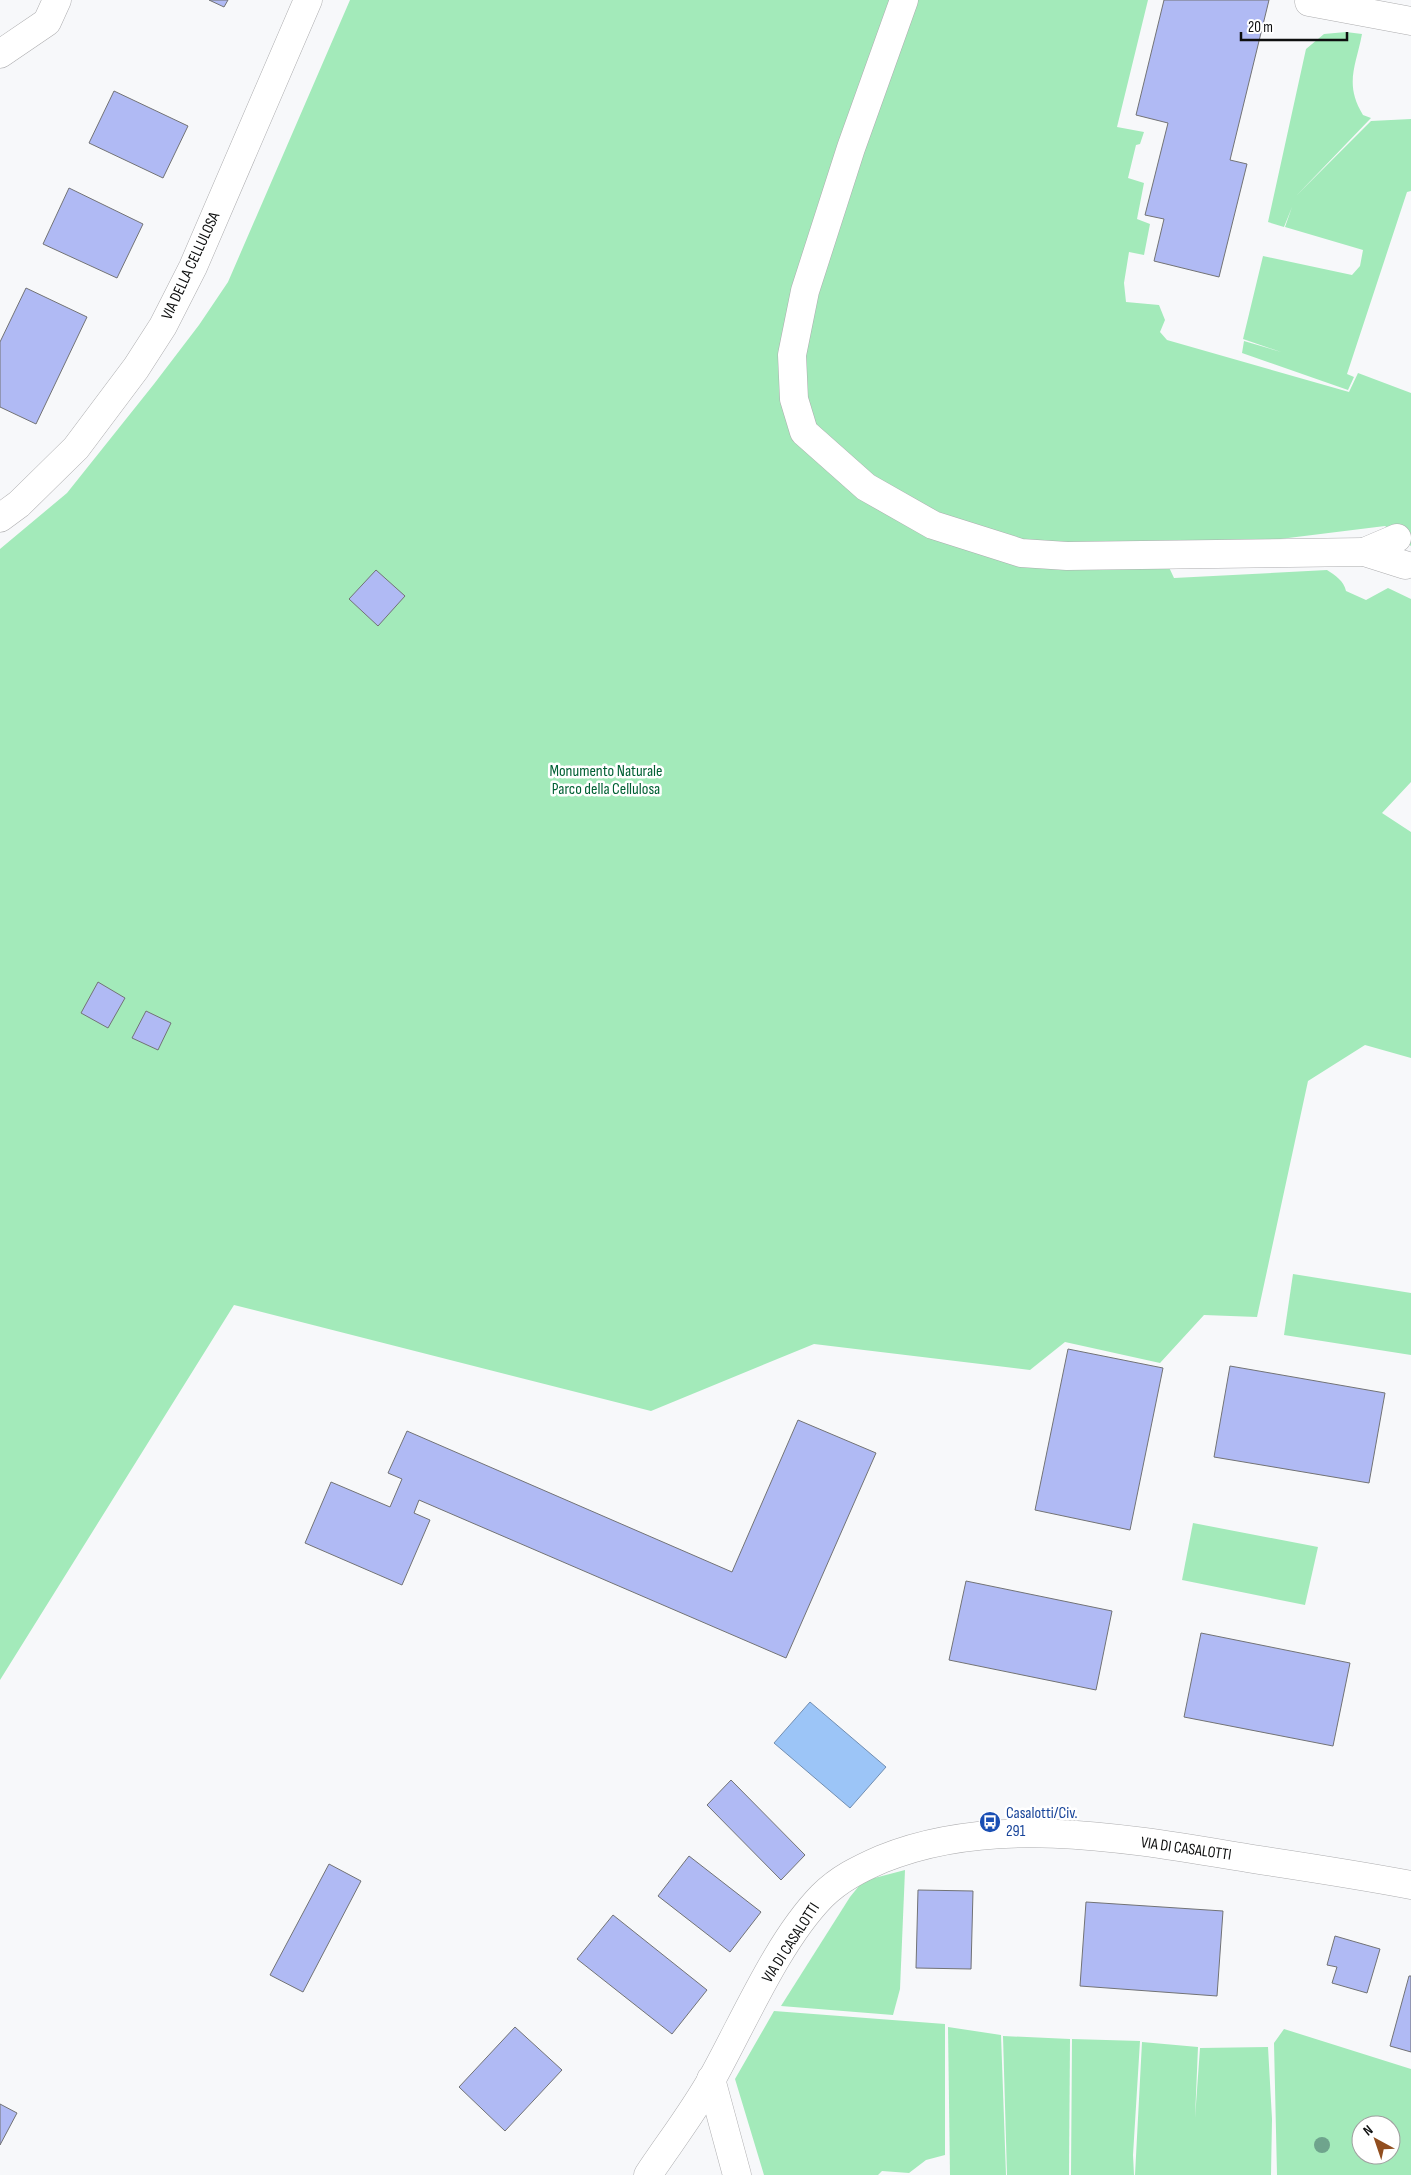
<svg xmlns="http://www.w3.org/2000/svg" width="1411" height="2175" font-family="'Sofia Sans Condensed',sans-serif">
	<rect width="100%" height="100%" fill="#f7f8fa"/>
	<!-- green -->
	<g fill="#a3eaba" fill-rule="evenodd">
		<path d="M350 0H1148L1117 127 1144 132 1140 144 1136 145 1128 178 1144 183 1137 219 1150 224 1144 255 1129 252 1124 283 1126 302 1159 305 1165 320 1160 332 1167 340 1349 392 1358 373 1411 393V546L1385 526 1263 541 1159 546 1174 578 1327 570C1335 575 1344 581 1346 591L1366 600 1388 588 1411 599V782L1382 813 1411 832V1058L1365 1045 1308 1081 1257 1317 1204 1315 1160 1363 1065 1342 1030 1370 814 1344 651 1411 234 1305 0 1680V549L67 493 154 384 199 325 228 282Z"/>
		<path d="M1346 32 1362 34C1356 66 1344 84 1363 115L1371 118 1296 196 1371 121 1411 119V191L1407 192 1347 374 1354 377 1348 390 1242 353 1244 341 1281 352 1243 339 1263 256 1352 275 1360 266 1363 250 1285 227 1292 207 1284 227 1268 222 1306 49 1324 34Z"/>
		<polygon points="1293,1274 1411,1293 1411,1355 1284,1335"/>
		<polygon points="1193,1523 1318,1547 1305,1605 1182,1580"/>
		<polygon points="905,1870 900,1989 893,2015 781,2006 850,1897 863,1881"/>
		<polygon points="774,2011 945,2024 945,2155 926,2160 909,2173 882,2171 878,2175 764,2175 735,2079"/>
		<polygon points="948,2027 1001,2035 1006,2175 950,2175"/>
		<path d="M1284 2029 1411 2069V2175H1277L1274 2043ZM1361 2125H1391V2155H1361Z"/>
		<polygon points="1003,2036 1070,2039 1069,2175 1007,2175"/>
		<polygon points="1072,2039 1140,2041 1133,2155 1134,2175 1071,2175"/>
		<polygon points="1142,2042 1198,2047 1195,2118 1200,2048 1268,2047 1272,2119 1271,2175 1135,2175"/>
	</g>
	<!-- water -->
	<polygon fill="#9cc5f7" stroke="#718eb1" points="810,1702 886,1767 850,1808 774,1743"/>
	<!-- building -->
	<g fill="#b0baf4" stroke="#727375">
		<polygon points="209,0 228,0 224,7"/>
		<polygon points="1164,0 1269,0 1230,160 1247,164 1219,277 1154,261 1164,219 1145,215 1168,123 1136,115"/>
		<polygon points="114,91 188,126 163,178 89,143"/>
		<polygon points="69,188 143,224 117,278 43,244"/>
		<polygon points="26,288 87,317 36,424 0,407 0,342"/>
		<polygon points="376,570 405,596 378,626 349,599"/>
		<polygon points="98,982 125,998 108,1028 81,1013"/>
		<polygon points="146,1011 171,1023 158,1050 132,1038"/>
		<polygon points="1068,1349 1163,1368 1130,1530 1035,1510"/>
		<polygon points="1230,1366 1385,1393 1369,1483 1214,1457"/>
		<polygon points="798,1420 876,1453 786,1658 419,1500 414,1513 430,1520 402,1585 305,1543 331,1482 390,1507 402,1479 388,1473 407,1431 732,1572"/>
		<polygon points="966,1581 1112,1611 1096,1690 949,1660"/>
		<polygon points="1201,1633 1350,1663 1333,1746 1184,1717"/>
		<polygon points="731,1780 805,1855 781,1880 707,1805"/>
		<polygon points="689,1856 761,1912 730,1952 658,1896"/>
		<polygon points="329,1864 361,1881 303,1992 270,1975"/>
		<polygon points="918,1890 973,1891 971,1969 916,1968"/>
		<polygon points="1086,1902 1223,1911 1217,1996 1080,1986"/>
		<polygon points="613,1915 707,1990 672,2034 577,1959"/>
		<polygon points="1335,1936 1380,1949 1367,1993 1332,1983 1337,1967 1327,1965"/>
		<polygon points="1409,1976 1411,1976 1411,2052 1390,2046"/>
		<polygon points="515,2027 562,2070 505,2131 459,2087"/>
		<polygon points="0,2104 17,2113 0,2145"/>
	</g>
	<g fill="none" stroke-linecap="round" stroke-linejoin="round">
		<!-- minor casing -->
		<g stroke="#adadaf" stroke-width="29">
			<g id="minor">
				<polyline points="904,0 851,148 805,291 792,355 794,399 804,432 866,487 933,525 1021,553 1067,556 1364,552 1405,565"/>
				<polyline points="1309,2 1411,21"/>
				<polyline points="0,54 47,22 57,0"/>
				<polyline points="0,518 19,504 76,448 136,368 163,326 193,267 308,0"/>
				<polyline points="1364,552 1397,538"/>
				<polyline points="711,2079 737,2175"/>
			</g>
		</g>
		<!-- tertiary casing -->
		<g stroke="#adadaf" stroke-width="29">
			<path id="tertiary" d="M648 2175C670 2142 694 2111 713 2077 744 2021 778 1941 822 1896 839 1879 859 1869 882 1859 996 1812 1136 1840 1253 1859 1306 1867 1359 1875 1411 1885"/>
		</g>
		<!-- minor -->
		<use href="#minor" stroke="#fff" stroke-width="28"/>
		<!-- tertiary -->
		<use href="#tertiary" stroke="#fff" stroke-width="28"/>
	</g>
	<!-- trees -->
	<circle fill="#6fa48d" cx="1322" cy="2145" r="8"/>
	<!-- icons -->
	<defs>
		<g id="bus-disc" transform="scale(1.125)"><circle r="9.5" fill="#1a4fb4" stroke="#fff"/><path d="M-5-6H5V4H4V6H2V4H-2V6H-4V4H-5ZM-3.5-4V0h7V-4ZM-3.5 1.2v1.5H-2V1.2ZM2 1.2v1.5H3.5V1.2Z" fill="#fff"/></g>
	</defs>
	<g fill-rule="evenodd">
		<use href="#bus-disc" x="990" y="1822"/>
	</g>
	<g text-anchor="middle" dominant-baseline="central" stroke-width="5" stroke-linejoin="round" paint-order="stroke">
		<!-- street labels -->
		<g font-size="16" fill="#0e0f0f" stroke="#fff">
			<text transform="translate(191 266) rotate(-65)">VIA DELLA CELLULOSA</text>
			<text transform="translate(1186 1849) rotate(8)">VIA DI CASALOTTI</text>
			<text transform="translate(791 1943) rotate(-57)">VIA DI CASALOTTI</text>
		</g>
		<!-- park labels -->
		<g font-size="16" fill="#006034" stroke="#fff">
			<text x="606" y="771">Monumento Naturale<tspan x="606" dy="18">Parco della Cellulosa</tspan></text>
		</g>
		<!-- transit labels -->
		<g font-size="16" fill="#164399" stroke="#fff" text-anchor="start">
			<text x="1006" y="1813">Casalotti/Civ.<tspan x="1006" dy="18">291</tspan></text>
		</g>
	</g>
	<!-- north arrow -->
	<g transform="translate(1376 2140) rotate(320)"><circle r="24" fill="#ffffff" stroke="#9f9f9f"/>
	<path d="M0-4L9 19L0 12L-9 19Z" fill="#914e1f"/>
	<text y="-8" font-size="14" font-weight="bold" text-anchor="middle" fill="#0e0f0f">N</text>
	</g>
	<!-- scale -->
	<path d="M1241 32v8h106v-8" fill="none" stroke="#0e0f0f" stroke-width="2.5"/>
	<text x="1248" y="32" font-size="15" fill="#0e0f0f" stroke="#ffffff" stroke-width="4" paint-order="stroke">20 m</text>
</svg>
